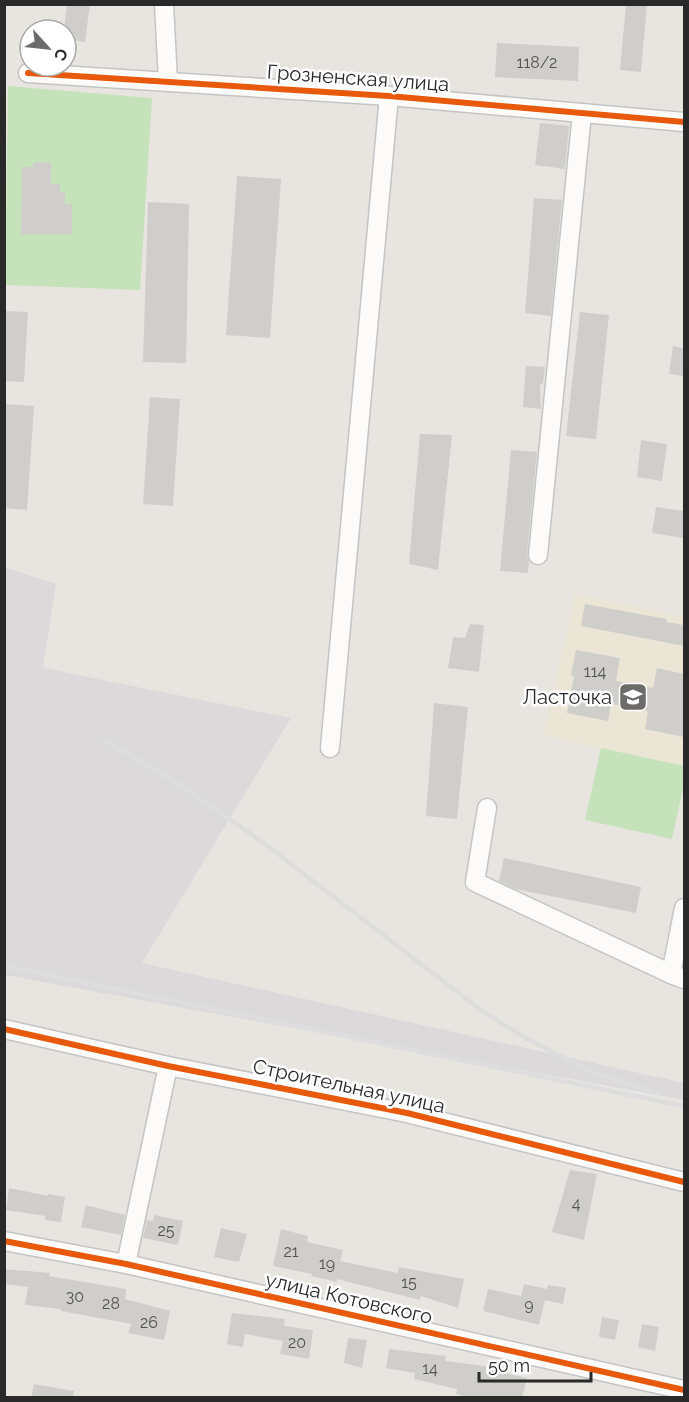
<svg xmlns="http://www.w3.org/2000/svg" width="689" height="1402" font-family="Raleway,sans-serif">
	<rect width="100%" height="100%" fill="#e8e5e0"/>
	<!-- industrial -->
	<polygon fill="#dcd9db" points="4,567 56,584 43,668 291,718 142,963 684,1083 684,1100 5,975"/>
	<!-- education -->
	<polygon fill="#eae5d5" points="575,594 684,617 684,766 544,736"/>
	<!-- green -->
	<g fill="#c6e2ba">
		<polygon points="8,86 152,98 140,290 5,285"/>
		<polygon points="601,748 684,766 684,784 672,839 585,820"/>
	</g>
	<!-- building -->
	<g fill="#d0cecb">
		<polygon points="67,4 90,4 85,42 66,39 66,30 64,30"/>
		<polygon points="626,4 647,4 641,72 620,70"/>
		<polygon points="497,43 579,47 578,81 495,77"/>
		<polygon points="540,123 569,126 565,169 535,165"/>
		<polygon points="33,162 51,163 51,184 60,184 60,192 65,192 65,204 72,204 72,234 21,234 22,167 33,167"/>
		<polygon points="237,176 281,179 270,338 226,335"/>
		<polygon points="534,198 562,200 551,316 525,313"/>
		<polygon points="148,202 189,204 186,363 143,362"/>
		<polygon points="4,311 28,312 24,382 4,381"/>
		<polygon points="580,312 609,315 596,439 566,436"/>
		<polygon points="673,346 684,348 684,376 669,374"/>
		<polygon points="526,366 545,367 543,384 540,384 541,409 523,407"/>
		<polygon points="150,397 180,399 173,506 143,504"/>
		<polygon points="4,404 34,406 27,510 4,508"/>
		<polygon points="420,434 452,435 438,570 409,564"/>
		<polygon points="641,440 667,444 662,481 637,477"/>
		<polygon points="511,450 537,452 527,554 529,562 528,573 500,571"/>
		<polygon points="656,507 684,511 684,538 652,533"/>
		<polygon points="585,604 667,619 666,622 684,625 684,646 581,626"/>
		<polygon points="470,624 484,625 479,672 448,668 453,637 465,638"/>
		<polygon points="576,650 620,658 616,681 653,688 657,668 684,674 684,737 645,729 648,711 611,704 608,721 567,713 574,676 571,675"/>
		<polygon points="434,703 468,707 457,819 426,816"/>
		<polygon points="504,858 641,887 636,913 515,889 499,881"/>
		<polygon points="570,1170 597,1174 584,1240 552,1232"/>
		<polygon points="9,1188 48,1196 48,1194 65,1197 61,1222 45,1220 45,1216 6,1210"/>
		<polygon points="86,1205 125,1215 121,1235 81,1227"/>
		<polygon points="154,1215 183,1221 178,1245 143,1238 147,1220 153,1221"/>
		<polygon points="221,1228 247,1234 239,1262 214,1257"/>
		<polygon points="281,1229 308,1236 307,1242 343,1250 340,1261 398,1273 399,1267 464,1279 458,1308 421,1296 420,1300 337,1279 337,1282 311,1276 312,1274 273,1266"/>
		<polygon points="4,1269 50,1273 49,1276 126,1289 125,1299 170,1311 164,1340 128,1333 131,1324 61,1311 61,1309 25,1305 28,1287 4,1284"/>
		<polygon points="524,1284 547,1289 548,1285 566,1288 563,1304 545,1300 539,1325 483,1311 488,1289 521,1296"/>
		<polygon points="232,1313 285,1319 284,1326 313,1330 309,1359 280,1354 283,1341 245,1334 243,1347 227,1344"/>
		<polygon points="602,1317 619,1320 615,1340 599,1337"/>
		<polygon points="642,1324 659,1327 655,1351 638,1347"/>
		<polygon points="348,1338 367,1340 362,1368 344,1363"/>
		<polygon points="389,1349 446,1356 445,1361 486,1366 486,1369 527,1378 522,1398 470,1398 456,1394 457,1389 414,1379 415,1373 386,1368"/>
		<polygon points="34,1384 74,1391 73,1398 31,1398"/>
	</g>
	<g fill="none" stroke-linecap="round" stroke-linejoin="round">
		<!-- minor casing -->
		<g stroke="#c5c4c5" stroke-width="21">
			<g id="minor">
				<polyline points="164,4 168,82"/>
				<polyline points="28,73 389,96 684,122"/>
				<polyline points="538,555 582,113"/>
				<polyline points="330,748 389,96"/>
				<polyline points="487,808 475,882 671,974"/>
				<polyline points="684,908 671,974 684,979"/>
				<polyline points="4,1029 168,1066 407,1113 684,1182"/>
				<polyline points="4,1241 126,1264 684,1390"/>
				<polyline points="126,1264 168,1066"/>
			</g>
		</g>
		<!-- minor -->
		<use href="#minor" stroke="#fcfbfa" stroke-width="18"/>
		<!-- rail -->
		<g stroke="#deddde" stroke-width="4.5">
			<polyline points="104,740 174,781 261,841 482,1011 529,1040 590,1071 656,1093"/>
			<polyline points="4,966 684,1106"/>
		</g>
		<!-- cycleway casing -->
		<g stroke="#fff" stroke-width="10">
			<g id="cycleway">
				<polyline points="28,73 389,96 684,122"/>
				<polyline points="4,1029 168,1066 407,1113 684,1182"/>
				<polyline points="4,1241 126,1264 684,1390"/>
			</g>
		</g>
		<!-- cycleway -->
		<use href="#cycleway" stroke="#e8590c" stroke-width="6"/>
	</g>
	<!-- icons -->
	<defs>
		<g id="school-square" transform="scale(1.5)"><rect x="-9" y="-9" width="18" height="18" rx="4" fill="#6c6b69" stroke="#fff"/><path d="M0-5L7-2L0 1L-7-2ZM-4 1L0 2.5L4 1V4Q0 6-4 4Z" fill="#fff"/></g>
	</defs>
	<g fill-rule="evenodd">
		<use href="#school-square" x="633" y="697"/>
	</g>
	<g text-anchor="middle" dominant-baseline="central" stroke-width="5" stroke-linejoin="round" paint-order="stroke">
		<!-- number labels -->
		<g font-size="16" fill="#545352">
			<text x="537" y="62">118/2</text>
			<text x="595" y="671">114</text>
			<text x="576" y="1203">4</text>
			<text x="166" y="1230">25</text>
			<text x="291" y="1251">21</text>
			<text x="327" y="1263">19</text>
			<text x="409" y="1282">15</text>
			<text x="75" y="1296">30</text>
			<text x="111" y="1303">28</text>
			<text x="529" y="1304">9</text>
			<text x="149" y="1322">26</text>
			<text x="297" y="1342">20</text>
			<text x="430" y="1368">14</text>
		</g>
		<!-- street labels -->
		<g font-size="20" fill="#292929" stroke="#fff">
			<text transform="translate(358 78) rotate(4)">Грозненская улица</text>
			<text transform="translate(349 1086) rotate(12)">Строительная улица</text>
			<text transform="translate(349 1298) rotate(13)">улица Котовского</text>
		</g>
		<!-- poi labels -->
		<g font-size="20" fill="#292929" stroke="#fff" text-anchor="end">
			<text x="612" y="697">Ласточка</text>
		</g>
	</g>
	<!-- border -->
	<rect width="689" height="1402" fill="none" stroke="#292929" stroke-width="12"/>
	<!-- north arrow -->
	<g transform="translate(48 48) rotate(117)"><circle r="28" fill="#ffffff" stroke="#a9a9a9" stroke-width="1.5"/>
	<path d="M0-4.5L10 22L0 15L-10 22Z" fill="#6c6b69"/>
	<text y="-9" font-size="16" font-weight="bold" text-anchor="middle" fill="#292929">С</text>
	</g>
	<!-- scale -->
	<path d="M479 1372v9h112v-9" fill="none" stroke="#292929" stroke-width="3"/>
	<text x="488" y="1372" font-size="18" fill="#292929" stroke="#ffffff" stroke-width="4.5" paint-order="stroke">50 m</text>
</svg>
